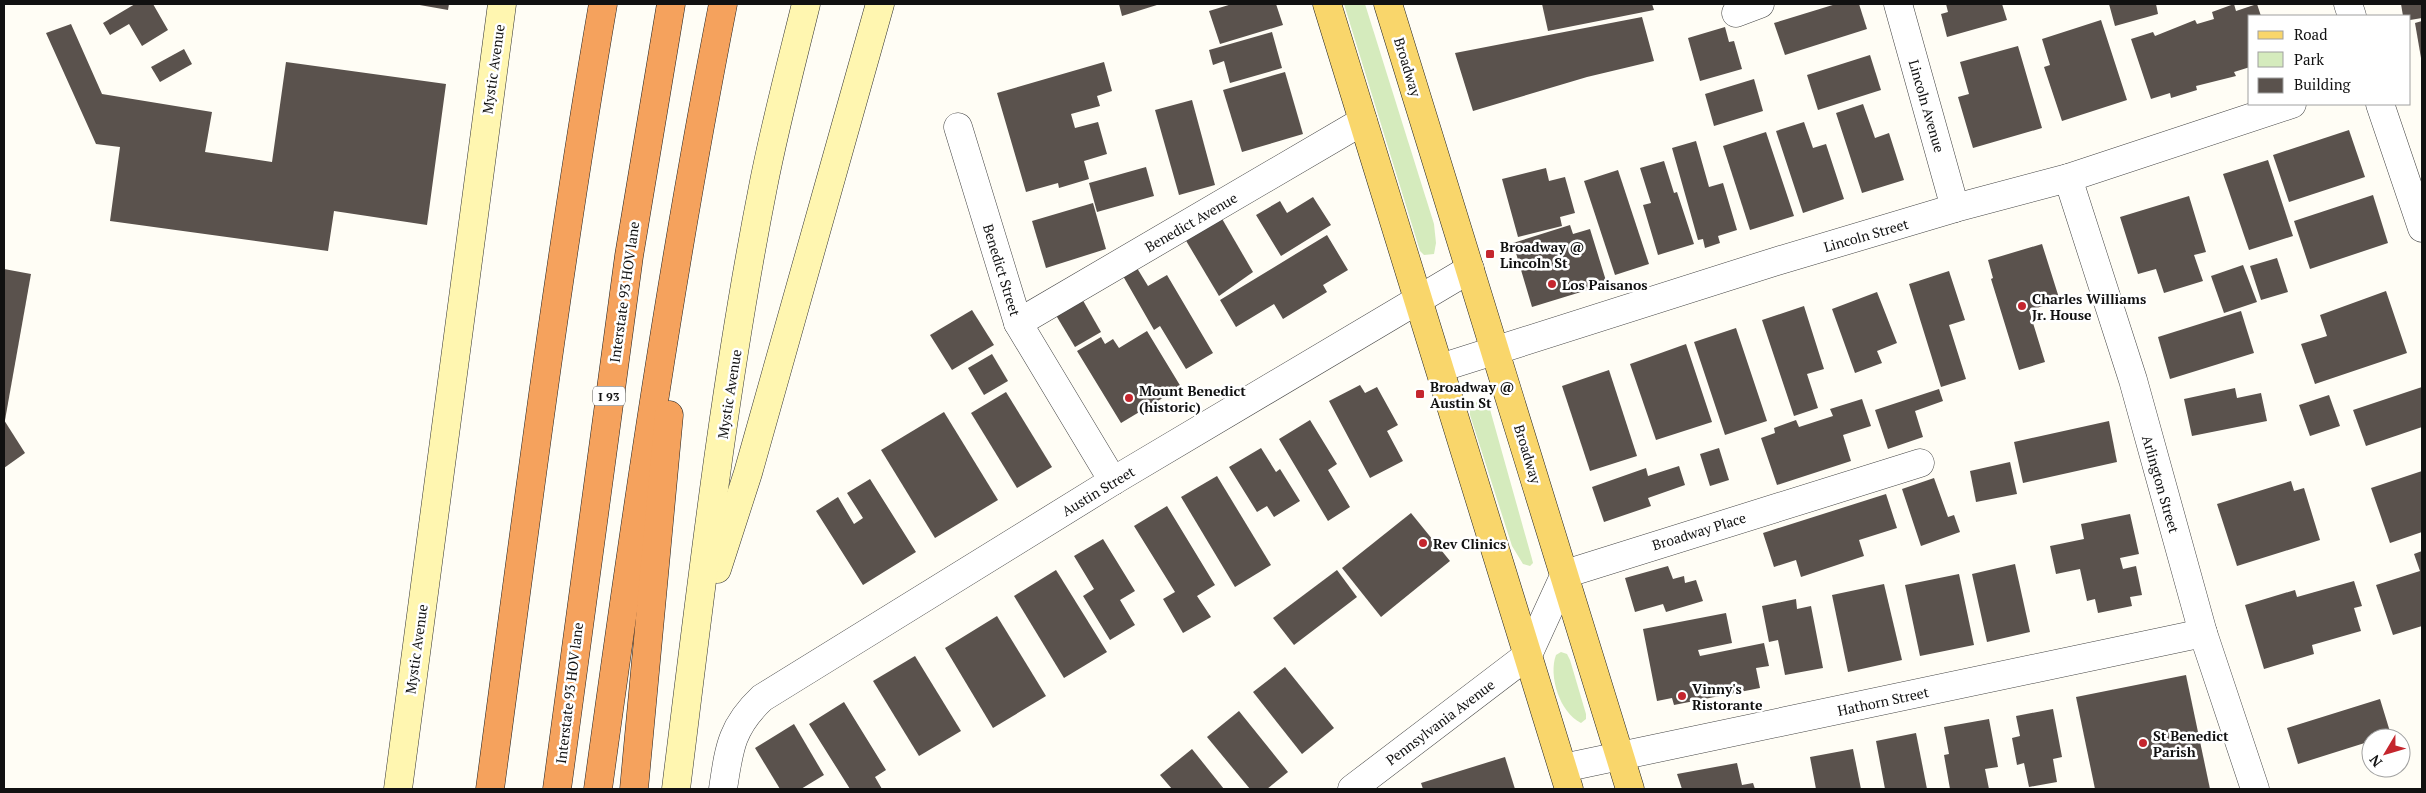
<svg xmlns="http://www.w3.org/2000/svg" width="2426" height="793" font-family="'PT Serif',serif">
	<rect width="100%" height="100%" fill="#fffdf5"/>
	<!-- green -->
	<g fill="#d5ebbd">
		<polygon points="1344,4 1365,4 1434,224 1436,243 1434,254 1424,255 1420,251"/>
		<polygon points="1479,400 1489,405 1491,413 1532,559 1533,563 1530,566 1523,564 1512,546 1470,415 1470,408"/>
		<path d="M1561 652 1567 654 1570 660 1586 714V719L1581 723C1560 713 1548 676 1556 655Z"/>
	</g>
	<!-- building -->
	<g fill="#5a524d">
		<polygon points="135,4 153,4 168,30 142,46 129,24 110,35 103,23"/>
		<polygon points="414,4 449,4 448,10"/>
		<polygon points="1119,4 1160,4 1122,16"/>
		<polygon points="1232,4 1276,4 1283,25 1220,44 1209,11"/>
		<polygon points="1542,4 1652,4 1654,10 1548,31"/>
		<polygon points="1836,4 1859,4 1867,29 1785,55 1774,23"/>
		<polygon points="1946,4 2002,4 2007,20 1947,37 1941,14 1948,12"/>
		<polygon points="2109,4 2156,4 2158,14 2115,26"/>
		<polygon points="2234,4 2236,11 2257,4 2261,16 2250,16 2250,67 2234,72 2236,76 2196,86 2197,90 2171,98 2170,93 2151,99 2131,39 2153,32 2155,36 2195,20 2197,24 2214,19 2212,12"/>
		<polygon points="2401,4 2422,4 2422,18 2410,20 2410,16 2403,16"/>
		<polygon points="1642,17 1654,61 1587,77 1473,111 1455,53"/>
		<polygon points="2101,20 2127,100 2062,121 2044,67 2050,65 2042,39"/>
		<polygon points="2422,21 2422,58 2421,58 2415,23"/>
		<polygon points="71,24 102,94 212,112 205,152 272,162 286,62 446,84 427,225 334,211 328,251 110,221 120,147 96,144 46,33"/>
		<polygon points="1725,27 1729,42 1734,41 1742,69 1700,81 1688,38"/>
		<polygon points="1272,32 1282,68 1230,83 1224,61 1213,65 1209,50"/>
		<polygon points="2018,46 2042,128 1973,148 1958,97 1969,94 1960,62"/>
		<polygon points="184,49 192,64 160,82 151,67"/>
		<polygon points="1870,55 1881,90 1818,110 1807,75"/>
		<polygon points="1104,62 1112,91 1097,96 1100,106 1071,114 1075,128 1098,122 1107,154 1084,161 1089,179 1059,188 1058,183 1026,192 997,93"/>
		<polygon points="1285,72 1303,134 1242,152 1223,90"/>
		<polygon points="1754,79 1763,111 1714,126 1705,94"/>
		<polygon points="1192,100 1215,185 1179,195 1155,110"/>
		<polygon points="1863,104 1875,138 1889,133 1904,180 1862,193 1836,113"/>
		<polygon points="1804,122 1813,148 1826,144 1844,199 1803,213 1776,131"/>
		<polygon points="2349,130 2365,177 2289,202 2273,155"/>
		<polygon points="1766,132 1794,216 1750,230 1723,146"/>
		<polygon points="1696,141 1709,187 1723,183 1737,230 1718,236 1720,243 1705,248 1703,239 1698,240 1672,148"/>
		<polygon points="2268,160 2293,236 2249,250 2223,174"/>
		<polygon points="1664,161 1674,193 1677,192 1694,244 1658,255 1643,205 1651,203 1640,168"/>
		<polygon points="1146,167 1154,196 1097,212 1089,183"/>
		<polygon points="1546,168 1549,181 1565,177 1575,213 1560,217 1562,226 1518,237 1502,179"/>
		<polygon points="1618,170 1649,264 1615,275 1584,181"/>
		<polygon points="2373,195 2388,243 2310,269 2294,221"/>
		<polygon points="2189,196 2206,252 2194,255 2203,281 2164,293 2156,269 2138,274 2120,217"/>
		<polygon points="1313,197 1331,225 1281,256 1256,215 1280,201 1287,213"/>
		<polygon points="1093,203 1106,249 1046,268 1032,221"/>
		<polygon points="1221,217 1253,272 1219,296 1185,239"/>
		<polygon points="1570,225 1573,234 1590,229 1607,284 1532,307 1513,243"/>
		<polygon points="1327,235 1348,270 1323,285 1327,292 1283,319 1274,304 1236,327 1220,300"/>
		<polygon points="2042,244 2060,301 2029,310 2045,362 2019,370 1991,279 1993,278 1988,260"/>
		<polygon points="2277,258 2288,292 2261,300 2250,266"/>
		<polygon points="2243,265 2257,302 2224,313 2211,276"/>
		<polygon points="1137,268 1148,286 1167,275 1213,353 1186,369 1160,326 1154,330 1123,276"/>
		<polygon points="4,269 31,274 5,420 4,419"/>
		<polygon points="1949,271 1965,320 1949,325 1966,379 1941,387 1909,284"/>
		<polygon points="2386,291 2407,353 2315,384 2301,344 2327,336 2320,315"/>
		<polygon points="1877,292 1897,343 1877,351 1882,363 1855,373 1832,309"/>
		<polygon points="1081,297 1101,332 1075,347 1054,312"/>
		<polygon points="1804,306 1824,369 1807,374 1818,408 1794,416 1762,320"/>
		<polygon points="972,310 994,345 952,370 930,335"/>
		<polygon points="2241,311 2254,353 2170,379 2158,337"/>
		<polygon points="1736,328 1767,421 1725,435 1694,342"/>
		<polygon points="1147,331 1181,387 1121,423 1077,351 1101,337 1105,344 1113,339 1119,348"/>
		<polygon points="1686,344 1712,422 1656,440 1630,364"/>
		<polygon points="992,354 1008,381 984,395 968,368"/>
		<polygon points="1609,370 1637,456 1590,471 1562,386"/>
		<polygon points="1360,385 1365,393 1377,387 1398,425 1387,431 1403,461 1370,478 1329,401"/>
		<polygon points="2422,387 2422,427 2366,446 2353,410"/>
		<polygon points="2235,388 2237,398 2261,393 2267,421 2192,436 2184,399"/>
		<polygon points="1939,389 1943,401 1915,411 1923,437 1888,449 1875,410"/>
		<polygon points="1006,392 1052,467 1017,488 971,413"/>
		<polygon points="2329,395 2340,426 2310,436 2299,405"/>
		<polygon points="1862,399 1871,426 1843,435 1851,461 1777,485 1761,438 1775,433 1774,428 1796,420 1799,427 1833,416 1830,409"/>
		<polygon points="944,412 998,500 935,538 881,450"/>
		<polygon points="4,420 25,453 4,468"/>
		<polygon points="1310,420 1337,464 1328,470 1350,507 1328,521 1279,439"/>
		<polygon points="2109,421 2117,462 2023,483 2014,442"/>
		<polygon points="1261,448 1276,472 1280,469 1300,501 1274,517 1267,506 1257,512 1229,467"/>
		<polygon points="1719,448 1729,480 1710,486 1700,454"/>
		<polygon points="2010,462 2017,494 1976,502 1970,471"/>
		<polygon points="1679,466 1685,485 1648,498 1651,506 1604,522 1592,487 1646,468 1648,476"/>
		<polygon points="2422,471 2422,532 2390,543 2371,488"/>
		<polygon points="1217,476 1271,565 1235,587 1181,497"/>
		<polygon points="1934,478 1948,517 1954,515 1960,532 1921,546 1902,489"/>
		<polygon points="870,479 916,552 863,585 816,511 838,497 854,524 863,518 847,493"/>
		<polygon points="2291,481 2294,491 2304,488 2320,540 2237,566 2217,504"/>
		<polygon points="1886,494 1897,528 1859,540 1864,556 1801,577 1796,560 1774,567 1763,533"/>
		<polygon points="1167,506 1215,585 1197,596 1211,617 1183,633 1163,599 1175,592 1134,526"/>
		<polygon points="1411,513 1450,561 1381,617 1342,568"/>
		<polygon points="2130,514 2139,554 2120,558 2123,569 2136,566 2142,595 2130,597 2132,606 2098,613 2095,599 2087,601 2080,569 2056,574 2050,546 2084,539 2081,524"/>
		<polygon points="1103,539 1135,591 1120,600 1135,625 1110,640 1083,596 1094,589 1074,556"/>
		<polygon points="2422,551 2422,626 2393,635 2376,585 2420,571 2414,554"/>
		<polygon points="2015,564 2030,632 1987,642 1972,574"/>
		<polygon points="1668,566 1673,579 1684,576 1685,583 1696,580 1703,601 1666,612 1663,604 1635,612 1625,578"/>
		<polygon points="1056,570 1107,652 1064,678 1014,596"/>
		<polygon points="1337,570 1357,597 1294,645 1273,618"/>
		<polygon points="1959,574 1974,645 1920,656 1905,585"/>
		<polygon points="2354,581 2362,606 2354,608 2361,631 2312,645 2314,654 2264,669 2245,605 2295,590 2297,597"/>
		<polygon points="1884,584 1902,660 1848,672 1832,595"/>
		<polygon points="1796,599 1797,609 1811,606 1823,668 1785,675 1778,640 1769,642 1762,606"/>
		<polygon points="1726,613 1732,643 1698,650 1700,656 1764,643 1769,666 1756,668 1760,688 1674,705 1672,698 1657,701 1643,629"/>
		<polygon points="997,616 1046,696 993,728 945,648"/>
		<polygon points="915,656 961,731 919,756 873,681"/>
		<polygon points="1285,667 1334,728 1302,754 1253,692"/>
		<polygon points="2186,675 2210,789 2095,789 2076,697"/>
		<polygon points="2380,699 2391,735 2371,738 2371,741 2298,764 2287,728"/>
		<polygon points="844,702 886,770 875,777 882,789 850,789 809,724"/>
		<polygon points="2053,709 2062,757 2053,759 2057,782 2029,787 2024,763 2017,765 2012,738 2020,736 2016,716"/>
		<polygon points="1239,711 1288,772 1267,789 1250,789 1207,737"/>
		<polygon points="1989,719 1998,767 1985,769 1989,789 1950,789 1944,755 1949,754 1944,727"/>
		<polygon points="794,724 824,775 801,789 780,789 755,748"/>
		<polygon points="1916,733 1927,789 1885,789 1876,741"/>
		<polygon points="1192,749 1224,789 1172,789 1160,775"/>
		<polygon points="1853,749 1861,789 1816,789 1810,757"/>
		<polygon points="1505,757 1515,789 1423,789 1421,783"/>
		<polygon points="1737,763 1742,785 1753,783 1755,789 1682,789 1677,774"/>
	</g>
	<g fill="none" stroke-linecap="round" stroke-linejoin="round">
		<!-- street casing -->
		<g stroke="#444" stroke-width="29">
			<g id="street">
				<polyline points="1898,4 1955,208"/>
				<polyline points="2348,4 2352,16"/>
				<polyline points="1736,13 1760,4"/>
				<polyline points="2380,104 2422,228"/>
				<polyline points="958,127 1018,323 1113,481"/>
				<polyline points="2068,178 2133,380 2203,633 2255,789"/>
				<polyline points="1018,323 1363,121"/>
				<polyline points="1440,368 1774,262 1955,208 2068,178 2292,104"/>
				<polyline points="1563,768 2203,633"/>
				<path d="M723 789C729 749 731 727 762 698L1113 481 1470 269"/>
				<polyline points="1352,789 1528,655 1565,574 1920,463"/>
			</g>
		</g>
		<!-- secondary casing -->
		<g stroke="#333" stroke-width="29">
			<g id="secondary">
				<polyline points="717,569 748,473 880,4"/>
				<polyline points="398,789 502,4"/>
				<path d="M676 789C701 589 724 385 763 187 775 125 791 65 806 4"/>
			</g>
		</g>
		<!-- primary casing -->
		<g stroke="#222" stroke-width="29">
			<g id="primary">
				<polyline points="1327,4 1569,789"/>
				<polyline points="1388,4 1630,789"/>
			</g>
		</g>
		<!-- highway casing -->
		<g stroke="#222" stroke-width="29">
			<g id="highway">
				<path d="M490 789C525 527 558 265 603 4"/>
				<polyline points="557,789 629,256 671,4"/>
				<path d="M598 789C634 527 672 264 723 4"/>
				<polyline points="634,789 669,415"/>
			</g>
		</g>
		<!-- street -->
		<use href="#street" stroke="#fff" stroke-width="28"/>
		<!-- secondary -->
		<use href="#secondary" stroke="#fff6b0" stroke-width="28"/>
		<!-- primary -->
		<use href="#primary" stroke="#f9d66b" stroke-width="28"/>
		<!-- highway -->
		<use href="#highway" stroke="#f5a25d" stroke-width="28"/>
	</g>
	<!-- markers -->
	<g fill="#c4262e" stroke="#fff" stroke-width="2">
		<rect x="1485" y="249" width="10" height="10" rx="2.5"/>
		<circle cx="1552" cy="284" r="5"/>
		<circle cx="2022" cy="306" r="5"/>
		<rect x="1415" y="389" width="10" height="10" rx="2.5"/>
		<circle cx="1129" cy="398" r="5"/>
		<circle cx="1423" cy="543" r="5"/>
		<circle cx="1682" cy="696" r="5"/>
		<circle cx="2143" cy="743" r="5"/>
	</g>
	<g text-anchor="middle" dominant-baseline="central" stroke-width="5" stroke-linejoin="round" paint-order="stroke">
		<!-- shield labels -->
		<rect fill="#fff" stroke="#585858" stroke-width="1" x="593" y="386.5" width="32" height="19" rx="4"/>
		<g font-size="12" font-weight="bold" fill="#111">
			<text x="609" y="396">I 93</text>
		</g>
		<!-- street labels -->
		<g font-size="14" fill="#111" stroke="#fff">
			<text transform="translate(1408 67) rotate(73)">Broadway</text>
			<text transform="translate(493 69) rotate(-82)">Mystic Avenue</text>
			<text transform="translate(1927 106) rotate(74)">Lincoln Avenue</text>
			<text transform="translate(1191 222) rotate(-30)">Benedict Avenue</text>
			<text transform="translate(1866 235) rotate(-16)">Lincoln Street</text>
			<text transform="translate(1002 270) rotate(73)">Benedict Street</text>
			<text transform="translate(624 292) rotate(-82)">Interstate 93 HOV lane</text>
			<text transform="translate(729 394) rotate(-81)">Mystic Avenue</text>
			<text transform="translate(1528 454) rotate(73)">Broadway</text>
			<text transform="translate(2161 484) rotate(74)">Arlington Street</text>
			<text transform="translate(1098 491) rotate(-31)">Austin Street</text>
			<text transform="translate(1699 531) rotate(-17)">Broadway Place</text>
			<text transform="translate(416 649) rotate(-82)">Mystic Avenue</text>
			<text transform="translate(569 693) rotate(-83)">Interstate 93 HOV lane</text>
			<text transform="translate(1883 701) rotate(-12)">Hathorn Street</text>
			<text transform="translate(1440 722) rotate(-37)">Pennsylvania Avenue</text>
		</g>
		<!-- poi labels -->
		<g font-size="14" font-weight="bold" fill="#111" stroke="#fff" text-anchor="start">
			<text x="1500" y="246">Broadway @<tspan x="1500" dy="16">Lincoln St</tspan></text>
			<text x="1562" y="284">Los Paisanos</text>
			<text x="2032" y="298">Charles Williams<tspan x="2032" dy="16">Jr. House</tspan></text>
			<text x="1430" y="386">Broadway @<tspan x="1430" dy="16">Austin St</tspan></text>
			<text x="1139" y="390">Mount Benedict<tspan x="1139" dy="16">(historic)</tspan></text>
			<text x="1433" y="543">Rev Clinics</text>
			<text x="1692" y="688">Vinny's<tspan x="1692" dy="16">Ristorante</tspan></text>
			<text x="2153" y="735">St Benedict<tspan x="2153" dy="16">Parish</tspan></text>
		</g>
	</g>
	<!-- border -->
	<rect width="2426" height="793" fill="none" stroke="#111111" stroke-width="10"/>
	<!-- legend -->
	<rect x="2248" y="15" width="162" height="90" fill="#ffffff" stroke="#a0a0a0"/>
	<rect x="2258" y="31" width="25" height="8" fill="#f9d66b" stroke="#a0a0a0"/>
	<text x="2294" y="40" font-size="15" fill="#111111">Road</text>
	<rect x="2258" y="52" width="25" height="15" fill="#d5ebbd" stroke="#a0a0a0"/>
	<text x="2294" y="65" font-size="15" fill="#111111">Park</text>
	<rect x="2258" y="78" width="25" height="15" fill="#5a524d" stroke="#a0a0a0"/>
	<text x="2294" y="90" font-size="15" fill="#111111">Building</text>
	<!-- north arrow -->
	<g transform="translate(2386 753) rotate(232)"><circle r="24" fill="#ffffff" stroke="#a0a0a0"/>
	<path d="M0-4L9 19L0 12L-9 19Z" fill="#c4262e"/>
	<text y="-8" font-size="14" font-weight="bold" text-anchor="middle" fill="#111111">N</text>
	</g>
</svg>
